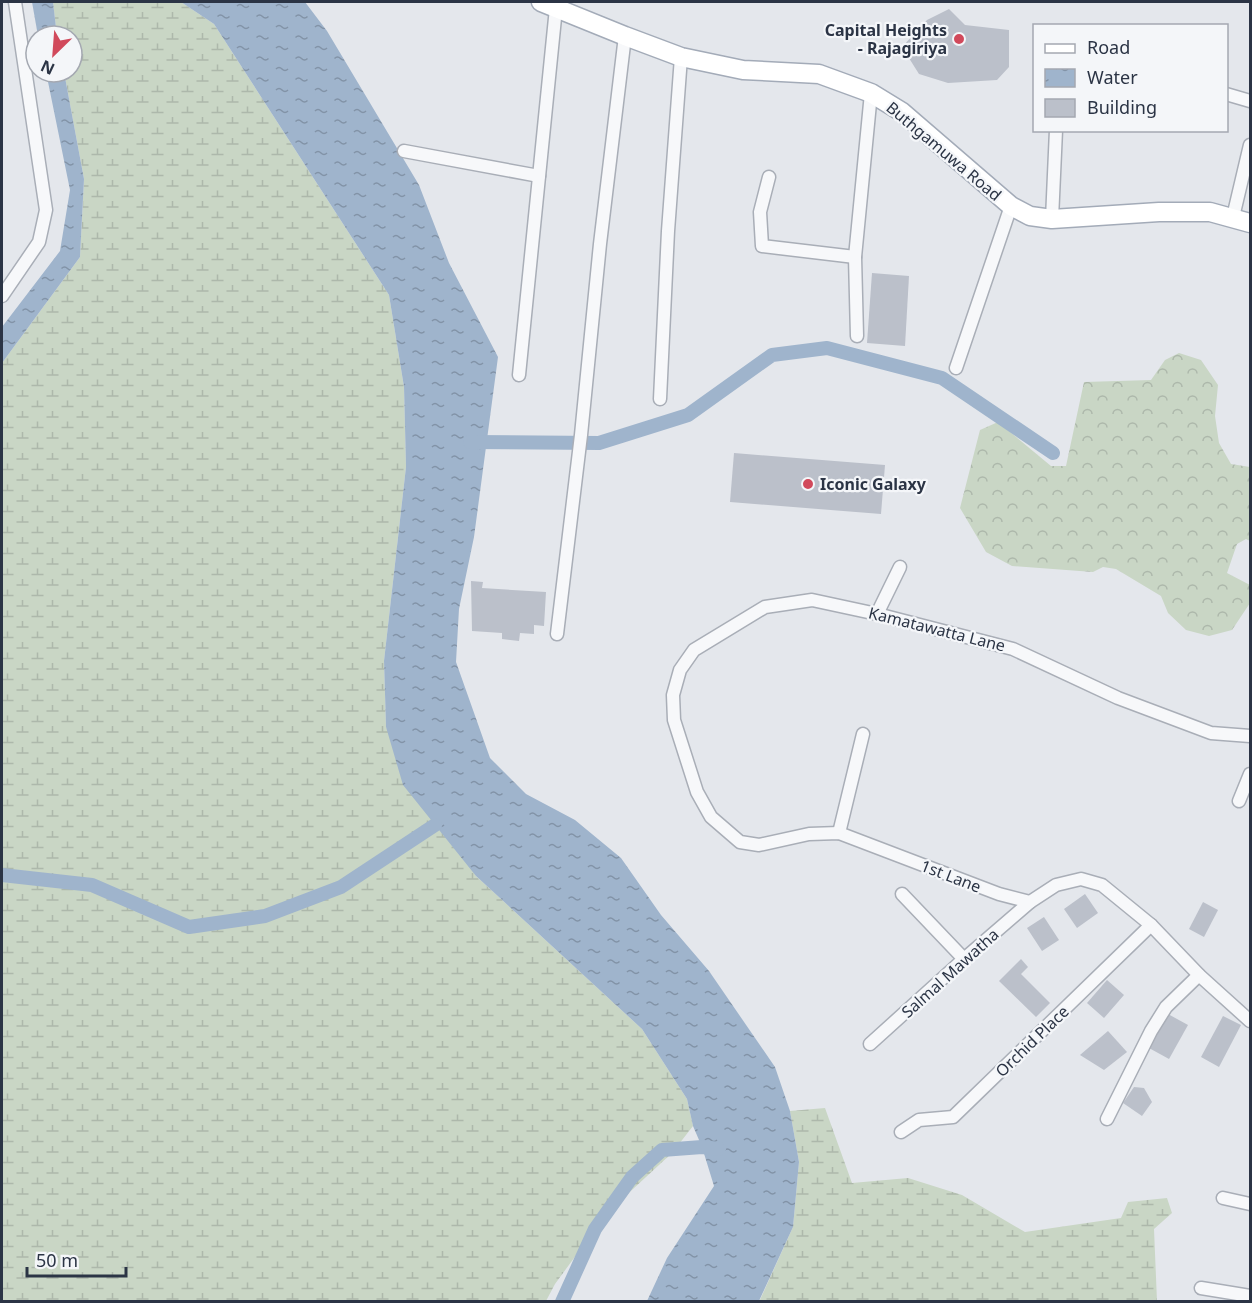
<svg xmlns="http://www.w3.org/2000/svg" width="1252" height="1303" font-family="'Noto Sans',sans-serif">
	<defs>
		<pattern id="forest-crowns" width="20" height="18" patternUnits="userSpaceOnUse" patternTransform="scale(1.5)"><rect width="20" height="18" fill="#c9d6c5"/><path d="M2 6a3 3 0 1 1 6 0M12 15a3 3 0 1 1 6 0" fill="none" stroke="#adb8ab"/></pattern>
		<pattern id="wetland-marsh" width="20" height="14" patternUnits="userSpaceOnUse" patternTransform="scale(1.5)"><rect width="20" height="14" fill="#c9d6c5"/><path d="M1 5h8M5 5V1M11 12h8M15 12V8" fill="none" stroke="#adb8ab"/></pattern>
		<pattern id="water-ripples" width="26" height="14" patternUnits="userSpaceOnUse" patternTransform="scale(1.5)"><rect width="26" height="14" fill="#9fb4cc"/><path d="M2 4q2-2 4 0t4 0M15 11q2-2 4 0t4 0" fill="none" stroke="#8293a7"/></pattern>
	</defs>
	<rect width="100%" height="100%" fill="#e4e7ec"/>
	<!-- forest -->
	<polygon fill="url(#forest-crowns)" points="1179,353 1201,360 1218,385 1215,416 1219,443 1231,464 1250,467 1250,541 1246,539 1237,544 1227,573 1250,585 1250,603 1232,630 1209,636 1186,630 1168,613 1161,596 1116,569 1103,567 1093,572 1012,566 986,552 960,508 980,430 998,422 1051,466 1066,466 1084,382 1151,380 1165,360"/>
	<!-- wetland -->
	<g fill="url(#wetland-marsh)">
		<polygon points="53,2 181,2 214,24 389,295 404,387 406,467 384,661 386,727 476,876 642,1029 687,1099 693,1126 672,1153 607,1213 555,1284 546,1301 2,1302 2,363 80,257 84,179 64,72 72,72 72,36 57,36"/>
		<polygon points="825,1108 852,1183 908,1178 962,1195 1025,1232 1121,1218 1128,1202 1167,1198 1172,1213 1154,1229 1157,1301 759,1302 793,1227 799,1162 790,1111"/>
	</g>
	<!-- water -->
	<g fill="url(#water-ripples)">
		<polygon points="32,2 53,2 57,36 38,36"/>
		<polygon points="181,2 305,2 327,31 419,185 449,263 498,357 474,537 459,609 456,662 490,758 526,794 575,820 621,858 661,915 709,971 775,1067 790,1111 799,1162 793,1227 759,1301 647,1301 667,1258 714,1186 702,1147 693,1126 687,1099 642,1029 476,876 403,785 386,727 384,661 406,467 404,387 389,295 214,24"/>
		<polygon points="46,72 64,72 84,179 80,257 2,363 2,327 60,251 70,190"/>
	</g>
	<g fill="none" stroke-linecap="round" stroke-linejoin="round">
		<!-- canal -->
		<g stroke="#9fb4cc" stroke-width="14">
			<polyline points="470,442 599,443 688,415 772,355 827,348 942,378 1053,453"/>
			<polyline points="2,875 92,885 189,927 265,916 341,887 435,825"/>
			<polyline points="562,1302 595,1229 632,1177 662,1150 702,1147 719,1149"/>
		</g>
	</g>
	<!-- building -->
	<g fill="#bbc0ca">
		<polygon points="949,9 965,25 1009,30 1009,67 997,80 948,83 919,74 902,47 927,20"/>
		<polygon points="872,273 909,276 905,346 867,343"/>
		<polygon points="734,453 885,465 881,514 730,502"/>
		<polygon points="471,581 483,582 482,588 546,592 544,626 534,625 534,634 520,633 519,641 502,639 502,633 472,631"/>
		<polygon points="1085,894 1098,913 1077,928 1064,909"/>
		<polygon points="1203,902 1218,910 1204,937 1189,929"/>
		<polygon points="1044,917 1059,940 1042,951 1027,928"/>
		<polygon points="1021,959 1028,967 1021,974 1050,1003 1036,1017 999,981"/>
		<polygon points="1107,980 1124,995 1104,1018 1087,1003"/>
		<polygon points="1168,1014 1188,1025 1169,1059 1149,1048"/>
		<polygon points="1223,1016 1241,1025 1219,1067 1201,1057"/>
		<polygon points="1108,1031 1127,1052 1104,1070 1080,1055"/>
		<polygon points="1134,1087 1144,1088 1152,1102 1142,1116 1123,1103"/>
	</g>
	<g fill="none" stroke-linecap="round" stroke-linejoin="round">
		<!-- street casing -->
		<g stroke="#a9aeb7" stroke-width="15">
			<g id="street">
				<polyline points="1226,94 1250,101"/>
				<polyline points="404,151 539,176"/>
				<polyline points="769,177 760,212 762,246 855,257"/>
				<polyline points="1233,217 1250,145"/>
				<polyline points="1052,219 1056,130"/>
				<polyline points="2,296 39,242 46,210 15,2"/>
				<polyline points="857,336 855,257 871,93"/>
				<polyline points="956,368 1011,206"/>
				<polyline points="519,375 556,8"/>
				<polyline points="660,399 668,231 681,57"/>
				<polyline points="877,614 900,567"/>
				<polyline points="557,634 581,435 600,244 625,36"/>
				<polyline points="1250,736 1211,733 1118,698 1013,649 877,614 812,600 765,607 694,650 680,670 673,695 674,720 697,792 711,817 740,842 759,845 809,834 839,833 999,894 1030,902 1056,885 1081,879 1102,885 1151,925 1199,975 1250,1021"/>
				<polyline points="1239,801 1250,774"/>
				<polyline points="839,833 863,734"/>
				<polyline points="902,894 964,959"/>
				<polyline points="870,1044 964,959 1030,902"/>
				<polyline points="1107,1119 1151,1031 1166,1007 1199,975"/>
				<polyline points="901,1132 919,1120 953,1117 1151,925"/>
				<polyline points="1223,1198 1250,1204"/>
				<polyline points="1201,1288 1250,1296"/>
			</g>
		</g>
		<!-- primary casing -->
		<g stroke="#a3abb8" stroke-width="21">
			<polyline id="primary" points="541,2 625,36 681,57 743,70 819,74 871,93 902,112 1011,206 1030,216 1052,219 1159,212 1210,212 1250,223"/>
		</g>
		<!-- street -->
		<use href="#street" stroke="#f7f8fa" stroke-width="12"/>
		<!-- primary -->
		<use href="#primary" stroke="#fff" stroke-width="18"/>
	</g>
	<!-- markers -->
	<g fill="#d1495b" stroke="#f4f6f9" stroke-width="2">
		<circle cx="959" cy="39" r="6"/>
		<circle cx="808" cy="484" r="6"/>
	</g>
	<g text-anchor="middle" dominant-baseline="central" stroke-width="4.5" stroke-linejoin="round" paint-order="stroke">
		<!-- poi labels -->
		<g font-size="16" font-weight="bold" fill="#2b3445" stroke="#f4f6f9" text-anchor="end">
			<text x="947" y="30">Capital Heights<tspan x="947" dy="18">- Rajagiriya</tspan></text>
			<text x="820" y="484" text-anchor="start">Iconic Galaxy</text>
		</g>
		<!-- street labels -->
		<g font-size="16" fill="#2b3445" stroke="#f4f6f9">
			<text transform="translate(944 151) rotate(40)">Buthgamuwa Road</text>
			<text transform="translate(937 629) rotate(14)">Kamatawatta Lane</text>
			<text transform="translate(951 876) rotate(21)">1st Lane</text>
			<text transform="translate(950 973) rotate(-42)">Salmal Mawatha</text>
			<text transform="translate(1032 1041) rotate(-44)">Orchid Place</text>
		</g>
	</g>
	<!-- border -->
	<rect width="1252" height="1303" fill="none" stroke="#2b3445" stroke-width="6"/>
	<!-- legend -->
	<rect x="1033" y="24" width="195" height="108" fill="#f4f6f9" stroke="#a4a8b1" stroke-width="1.5"/>
	<rect x="1045" y="44" width="30" height="9" fill="#ffffff" stroke="#a4a8b1" stroke-width="1.5"/>
	<text x="1087" y="54" font-size="18" fill="#2b3445">Road</text>
	<rect x="1045" y="69" width="30" height="18" fill="url(#water-ripples)" stroke="#a4a8b1" stroke-width="1.5"/>
	<text x="1087" y="84" font-size="18" fill="#2b3445">Water</text>
	<rect x="1045" y="99" width="30" height="18" fill="#bbc0ca" stroke="#a4a8b1" stroke-width="1.5"/>
	<text x="1087" y="114" font-size="18" fill="#2b3445">Building</text>
	<!-- north arrow -->
	<g transform="translate(54 54) rotate(205)"><circle r="28" fill="#f4f6f9" stroke="#a4a8b1" stroke-width="1.5"/>
	<path d="M0-4.5L10 22L0 15L-10 22Z" fill="#d1495b"/>
	<text y="-9" font-size="16" font-weight="bold" text-anchor="middle" fill="#2b3445">N</text>
	</g>
	<!-- scale -->
	<path d="M27 1267v9h99v-9" fill="none" stroke="#2b3445" stroke-width="3"/>
	<text x="36" y="1267" font-size="18" fill="#2b3445" stroke="#f4f6f9" stroke-width="4.5" paint-order="stroke">50 m</text>
</svg>
